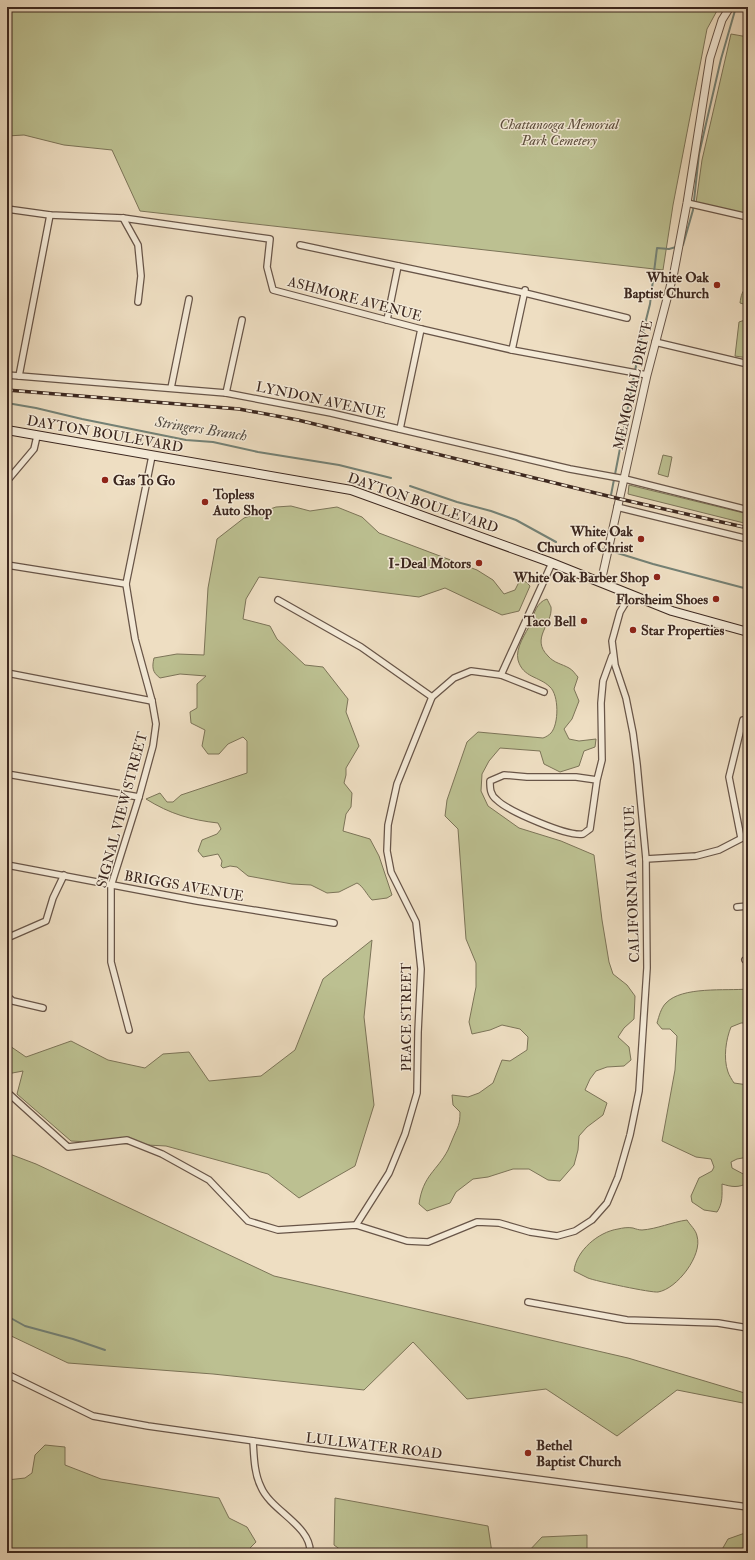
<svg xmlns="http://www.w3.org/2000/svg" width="755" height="1560" font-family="'IM FELL Double Pica',serif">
	<rect width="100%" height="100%" fill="#eedec2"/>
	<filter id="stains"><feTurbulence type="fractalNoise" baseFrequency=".005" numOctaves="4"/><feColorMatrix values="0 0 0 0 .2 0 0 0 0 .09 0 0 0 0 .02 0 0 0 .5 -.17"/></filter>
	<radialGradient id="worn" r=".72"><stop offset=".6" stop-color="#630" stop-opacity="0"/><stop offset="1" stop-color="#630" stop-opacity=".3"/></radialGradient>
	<!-- green -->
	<g fill="#bcc091" stroke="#7c7458">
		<polygon points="7,7 719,7 707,29 673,205 663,270 140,211 112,150 64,145 24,135 7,136"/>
		<polygon points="731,34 748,37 748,215 696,203 702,160"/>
		<path d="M748 287V315L744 316 747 305 740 303C741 296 742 290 748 287Z"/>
		<polygon points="748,319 748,358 735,356 739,322"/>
		<polygon points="663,455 672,457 668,477 658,474"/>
		<polygon points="629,485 748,514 748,524 628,494"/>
		<path d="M291 506 310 511 337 507 362 517 379 533 477 570 493 580 504 594 515 590 520 580 526 582 530 586 519 611 502 615 445 588 419 597 259 577 246 599 243 619 270 626 277 639 305 665 323 667 348 699 346 712 359 746 346 768V775L344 783 352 793 351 807 346 814 343 831 370 839 379 856 392 895 387 898 372 900C367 895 363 886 357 883L339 892 327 893 311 885 292 884 248 876 237 867 230 866 223 868 221 866 222 861 218 854 203 857 198 851 202 840 217 834 221 829 218 823C191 820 170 814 146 799L160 793 167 802H173L181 795 247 773V741L243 737 228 744 219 754H208L202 746 205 730 191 723 190 712 197 708V684L206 676 180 674 160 678C152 672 152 667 154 658L177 654 204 655 208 588 217 539 244 518 276 507Z"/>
		<path d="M547 599C548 601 550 605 551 607 553 624 530 638 548 656 554 663 562 664 569 668 573 670 575 674 578 677L574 689 579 701 572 719 564 729 569 739 579 741 596 739 595 747 584 751 579 766 560 772 544 764 540 751 500 748 489 761 482 774 481 791 488 806 519 828 561 841 594 855 602 920 609 962 613 974 627 985 635 996 634 1019 624 1028 618 1037 629 1047 631 1060 624 1066 607 1067 596 1071 590 1079 585 1090 607 1103 603 1115 587 1127 579 1136 578 1150 574 1165 560 1181 548 1180 529 1169H513L488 1177 473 1179 456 1192 450 1203 427 1211 419 1204C423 1175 437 1171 448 1150 450 1146 451 1142 453 1138 458 1126 460 1125 460 1112L453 1105 452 1095 468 1097 479 1093 493 1083 502 1060 510 1061 527 1050 528 1037 520 1029 502 1025 490 1030 472 1034 469 1022 476 987V963L466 939 458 829 445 816 447 800 467 742 478 732 543 738C546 737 549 735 551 733 559 724 559 695 550 687 539 676 523 678 518 660 515 648 526 633 531 623 534 613 537 602 547 599Z"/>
		<polygon points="372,940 364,1017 374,1105 355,1166 299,1198 268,1174 166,1146 71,1141 17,1094 23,1071 7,1074 7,1044 26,1057 71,1041 108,1060 145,1068 163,1054 189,1052 209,1081 261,1076 295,1050 323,979"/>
		<path d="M748 989V1023H741L731 1027C726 1039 723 1058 728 1072 729 1075 732 1080 734 1083L748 1085V1157L737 1159 731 1162 732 1168 747 1176 748 1183C738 1188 732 1187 722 1184 722 1195 723 1203 717 1212L704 1210 692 1202 691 1196 699 1178 712 1171 714 1167 711 1159 696 1157 662 1141 675 1070 677 1036 670 1029H662L657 1023C659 1016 661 1008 666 1003 682 986 726 991 748 989Z"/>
		<polygon points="7,1153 36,1164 274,1276 628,1358 748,1394 748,1404 677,1390 617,1436 546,1389 467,1399 413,1342 364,1390 213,1374 68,1363 7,1334"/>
		<path d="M687 1220C690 1225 696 1230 697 1236 703 1255 677 1289 658 1292 652 1293 595 1281 588 1278 583 1276 579 1273 574 1271 576 1251 598 1232 618 1229 622 1228 628 1227 633 1228 636 1229 639 1230 642 1230 657 1229 672 1222 687 1220Z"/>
		<polygon points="45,1445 65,1447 65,1465 101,1479 219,1498 229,1518 247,1527 256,1542 248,1550 228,1550 221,1553 7,1553 7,1480 25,1478 32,1473 35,1455"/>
		<polygon points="335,1498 488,1526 492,1553 345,1553 334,1545"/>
		<polygon points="745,1533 745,1553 720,1553 728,1539"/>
		<polygon points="587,1535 587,1553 527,1553 542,1537"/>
	</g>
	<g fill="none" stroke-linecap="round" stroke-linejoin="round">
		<!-- stream -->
		<g stroke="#748175" stroke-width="2">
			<polyline points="681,246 683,245 693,210 699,154 721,59 736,7"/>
			<polyline points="7,403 36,408 82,419 186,440 213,442 258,452 339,465 391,478"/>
			<polyline points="410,486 457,502 491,511 516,520 556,542"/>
			<polyline points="611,495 641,340 650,304 657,248 669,249 676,247"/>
			<polyline points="586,547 606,550"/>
			<polyline points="611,551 653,564 744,588"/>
			<polyline points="7,1316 25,1326 73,1339 105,1350"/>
		</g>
		<!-- minor casing -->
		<g stroke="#685548" stroke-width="8">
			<g id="minor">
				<polyline points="687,203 748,217"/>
				<polyline points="7,209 50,215 123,218 270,239 267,267 273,290 421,329 512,350 647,375"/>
				<polyline points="123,218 138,245 141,276 138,302"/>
				<polyline points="300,245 525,293 627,318"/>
				<polyline points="387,320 398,266"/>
				<polyline points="655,342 748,364"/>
				<polyline points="512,350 525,290"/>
				<polyline points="7,375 226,393 331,413 570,469 625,479 748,510"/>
				<polyline points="19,376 50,215"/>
				<polyline points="171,388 189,299"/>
				<polyline points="226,393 242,320"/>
				<polyline points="400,429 421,329"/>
				<polyline points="7,481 34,449 37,436"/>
				<polyline points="617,507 748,539"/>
				<polyline points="7,565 126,584"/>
				<polyline points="278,600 361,647 432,697"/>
				<polyline points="7,673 152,701"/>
				<polyline points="501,675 544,692"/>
				<polyline points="7,774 139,797"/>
				<path d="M597 780 576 777H527L504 775 490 781C490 788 490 795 497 800 508 811 568 837 583 834 585 833 588 830 590 829L597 780 602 760 601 703 603 681 612 656"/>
				<polyline points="741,838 729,777 743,720"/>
				<polyline points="646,859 696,856 719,850 748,835"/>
				<polyline points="7,865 197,901 334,923"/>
				<polyline points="737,907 748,906"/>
				<polyline points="7,938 46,921 53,898 64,875"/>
				<polyline points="745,960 748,959"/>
				<polyline points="7,996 13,1001 43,1008"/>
				<polyline points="129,1030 111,962 111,886 139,797 153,746 156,724 152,701 135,639 126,584 152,456"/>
				<polyline points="7,1092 68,1147 127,1140 162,1154 209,1180 248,1221 278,1230 356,1225 407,1241 428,1242 477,1222 499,1223 530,1232 557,1236 575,1231 592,1220 607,1203 618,1177 630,1135 639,1091 647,968 646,859 637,764 633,733 626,698 615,665 612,641 620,612 631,594"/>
				<polyline points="356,1225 389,1173 405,1134 417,1093 418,1032 421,969 416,922 391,872 387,851 388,825 397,784 432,697 454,678 471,671 501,675 552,563"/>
				<polyline points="528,1302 627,1320 718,1323 748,1328"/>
				<polyline points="7,1374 93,1416 148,1426 310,1449 748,1507"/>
				<path d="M253 1441C254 1456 254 1473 261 1487 271 1511 312 1526 310 1553"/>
			</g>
		</g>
		<!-- tertiary casing -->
		<g stroke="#685548" stroke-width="9">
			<polyline id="tertiary" points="601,582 647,375 674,272 687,203 710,58 722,20 730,7"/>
		</g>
		<!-- secondary casing -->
		<g stroke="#3c271f" stroke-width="10">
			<polyline id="secondary" points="7,430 351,490 547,561 672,611 748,632"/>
		</g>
		<!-- minor -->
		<use href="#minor" stroke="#f4ead7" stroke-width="5.5"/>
		<!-- tertiary -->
		<use href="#tertiary" stroke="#f4ead7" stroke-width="7"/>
		<!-- secondary -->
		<use href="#secondary" stroke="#f4ead7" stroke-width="8"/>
		<!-- rail casing -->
		<g stroke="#3c271f" stroke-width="3.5">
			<polyline id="rail" points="7,390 239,409 298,420 620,499 748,528"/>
		</g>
		<!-- rail -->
		<use href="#rail" stroke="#f4ead7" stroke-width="2" stroke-dasharray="6" stroke-linecap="butt"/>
	</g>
	<!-- markers -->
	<g fill="#8f2418" stroke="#f4ead7" stroke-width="1.5">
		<circle cx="717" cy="285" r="4"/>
		<circle cx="105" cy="480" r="4"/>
		<circle cx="205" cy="502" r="4"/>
		<circle cx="641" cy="539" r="4"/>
		<circle cx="479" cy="563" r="4"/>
		<circle cx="657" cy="577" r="4"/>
		<circle cx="716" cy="599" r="4"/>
		<circle cx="584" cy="621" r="4"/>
		<circle cx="633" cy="630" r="4"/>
		<circle cx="528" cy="1453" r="4"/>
	</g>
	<g text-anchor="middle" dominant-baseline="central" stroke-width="3" stroke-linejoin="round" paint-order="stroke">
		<!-- park labels -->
		<g font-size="14" font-style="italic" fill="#5c4d3c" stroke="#f4ead7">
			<text x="559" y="124">Chattanooga Memorial<tspan x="559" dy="16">Park Cemetery</tspan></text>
		</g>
		<!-- poi labels -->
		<g font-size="14" font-weight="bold" fill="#3c271f" stroke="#f4ead7" text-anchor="end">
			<text x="709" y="277">White Oak<tspan x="709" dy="16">Baptist Church</tspan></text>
			<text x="113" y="480" text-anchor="start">Gas To Go</text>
			<text x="213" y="494" text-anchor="start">Topless<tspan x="213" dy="16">Auto Shop</tspan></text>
			<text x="633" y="531">White Oak<tspan x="633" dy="16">Church of Christ</tspan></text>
			<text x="471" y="563">I-Deal Motors</text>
			<text x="649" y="577">White Oak Barber Shop</text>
			<text x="708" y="599">Florsheim Shoes</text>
			<text x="576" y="621">Taco Bell</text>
			<text x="641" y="630" text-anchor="start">Star Properties</text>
			<text x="536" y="1445" text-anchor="start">Bethel<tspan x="536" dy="16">Baptist Church</tspan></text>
		</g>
		<!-- street labels -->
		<g font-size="14" fill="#3c271f" stroke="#f4ead7">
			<text transform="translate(355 299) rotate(15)">ASHMORE AVENUE</text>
			<text transform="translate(633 385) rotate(-77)">MEMORIAL DRIVE</text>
			<text transform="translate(321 400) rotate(12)">LYNDON AVENUE</text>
			<text transform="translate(105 434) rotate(10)">DAYTON BOULEVARD</text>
			<text transform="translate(423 503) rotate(19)">DAYTON BOULEVARD</text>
			<text transform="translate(122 810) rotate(-75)">SIGNAL VIEW STREET</text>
			<text transform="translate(632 884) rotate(-92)">CALIFORNIA AVENUE</text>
			<text transform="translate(184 886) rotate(10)">BRIGGS AVENUE</text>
			<text transform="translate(406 1017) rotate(-90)">PEACE STREET</text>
			<text transform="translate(374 1446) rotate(7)">LULLWATER ROAD</text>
		</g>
		<!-- water labels -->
		<g font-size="15" font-style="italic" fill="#544c43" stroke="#f4ead7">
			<text transform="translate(201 429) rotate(9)">Stringers Branch</text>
		</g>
	</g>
	<!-- margin -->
	<rect width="755" height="1560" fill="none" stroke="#eedec2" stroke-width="24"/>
	<rect x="8" y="8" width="739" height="1544" fill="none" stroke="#3c271f" stroke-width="2"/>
	<rect x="12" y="12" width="731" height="1536" fill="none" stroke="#3c271f"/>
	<rect width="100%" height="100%" filter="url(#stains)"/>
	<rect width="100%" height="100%" fill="url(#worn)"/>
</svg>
